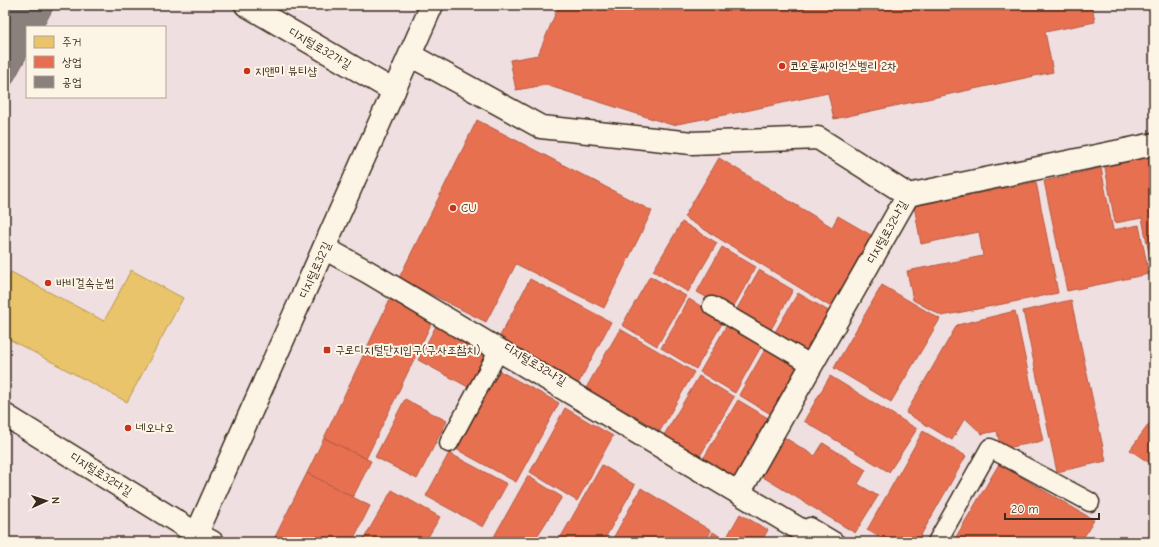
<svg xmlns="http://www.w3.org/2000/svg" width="1159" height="547" font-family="'Comic Neue','Poor Story',sans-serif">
	<rect width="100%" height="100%" fill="#f0dfe0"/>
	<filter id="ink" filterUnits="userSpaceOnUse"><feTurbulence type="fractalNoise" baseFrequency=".025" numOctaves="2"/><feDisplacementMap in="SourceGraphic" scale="8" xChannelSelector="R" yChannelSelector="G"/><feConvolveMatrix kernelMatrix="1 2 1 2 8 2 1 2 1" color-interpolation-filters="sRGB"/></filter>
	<g filter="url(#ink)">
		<!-- homes -->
		<polygon fill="#e9c46a" stroke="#b59653" points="131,270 183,298 127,402 5,337 5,285 11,272 104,321"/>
		<!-- shops -->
		<g fill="#e76f51" stroke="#b35a42">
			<polygon points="559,5 1092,5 1095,22 1045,32 1053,72 834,119 828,93 750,110 672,125 546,85 516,90 510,60 538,55"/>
			<polygon points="477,120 652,211 604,308 516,264 486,322 399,278"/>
			<polygon points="1154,152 1154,269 1152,269 1142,218 1115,223 1104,162"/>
			<polygon points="719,158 832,227 838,216 876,238 836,310 684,217"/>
			<polygon points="1101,168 1113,230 1139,225 1149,274 1067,291 1044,181"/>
			<polygon points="1036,182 1058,293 942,316 913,300 907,271 983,256 979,232 921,244 914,206"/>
			<polygon points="682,222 717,243 688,292 653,271"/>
			<polygon points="722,247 756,267 731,311 697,292"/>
			<polygon points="759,270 793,290 769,333 734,314"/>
			<polygon points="650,276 686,296 657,346 622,325"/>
			<polygon points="530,279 611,322 578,384 499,338"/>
			<polygon points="882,285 940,319 891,402 834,368"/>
			<polygon points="798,293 832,313 806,357 772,337"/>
			<polygon points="390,299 433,320 366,459 324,438"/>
			<polygon points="689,299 724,320 696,369 661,348"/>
			<polygon points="1071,300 1106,461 1057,472 1023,311"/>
			<polygon points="1015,311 1043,441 1001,449 997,431 982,434 965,418 952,440 906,413 957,325"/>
			<polygon points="728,323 763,343 735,393 700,372"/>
			<polygon points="437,324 489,352 470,388 418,360"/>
			<polygon points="620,329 694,372 660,431 586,388"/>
			<polygon points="767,346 803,366 774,416 739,395"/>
			<polygon points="496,369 559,403 516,482 454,448"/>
			<polygon points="699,376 734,397 700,456 664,435"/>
			<polygon points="830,376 917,429 889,472 804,421"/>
			<polygon points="405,399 447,421 417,479 375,457"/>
			<polygon points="738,400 773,421 745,474 734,476 703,459"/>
			<polygon points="565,408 613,436 577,501 530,472"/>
			<polygon points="1154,417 1154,466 1130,450"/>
			<polygon points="923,431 966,456 917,542 888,542 867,530"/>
			<polygon points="782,436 815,456 823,443 866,470 858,484 878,496 855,533 758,474"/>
			<polygon points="324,438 371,461 353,497 307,473"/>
			<polygon points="449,453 507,484 483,527 426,496"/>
			<polygon points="999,464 1094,520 1081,542 953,542"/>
			<polygon points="602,465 635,485 603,542 558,542"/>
			<polygon points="307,473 370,506 352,542 278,542 274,539"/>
			<polygon points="528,476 562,497 536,538 542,542 491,542"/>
			<polygon points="641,488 711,531 705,542 611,542"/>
			<polygon points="392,490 440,517 425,542 362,542"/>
			<polygon points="740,514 768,530 761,542 735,542 727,537"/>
			<polygon points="713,532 729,542 708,542"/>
		</g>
		<!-- industry -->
		<polygon fill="#8a817c" stroke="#726760" points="5,5 55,5 43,27 27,27 27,56 5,96"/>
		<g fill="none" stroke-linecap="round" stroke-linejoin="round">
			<!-- service casing -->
			<g stroke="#3b2a1e" stroke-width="21">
				<g id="service">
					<polyline points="712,306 812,365"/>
					<polyline points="449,443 499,350"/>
					<polyline points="810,527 835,542"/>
					<polyline points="937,542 990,448 1090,502"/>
				</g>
			</g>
			<!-- minor casing -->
			<g stroke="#3b2a1e" stroke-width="25">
				<g id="minor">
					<polyline points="246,5 394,91"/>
					<polyline points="410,55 541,127 692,143 818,138 908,195"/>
					<polyline points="324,248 368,272 821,542"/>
					<polyline points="5,415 197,534 212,542"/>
					<polyline points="739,493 908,195 1154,144"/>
				</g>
			</g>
			<!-- tertiary casing -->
			<g stroke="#3b2a1e" stroke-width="25">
				<polyline id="tertiary" points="193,542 432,5"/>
			</g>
			<!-- service -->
			<use href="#service" stroke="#fcf5e5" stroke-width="18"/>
			<!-- minor -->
			<use href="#minor" stroke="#fcf5e5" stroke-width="22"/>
			<!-- tertiary -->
			<use href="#tertiary" stroke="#fcf5e5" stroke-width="22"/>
		</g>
	</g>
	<!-- markers -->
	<g fill="#c8321e" stroke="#fcf5e5" stroke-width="1.5">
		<circle cx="782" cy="66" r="4"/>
		<circle cx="247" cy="71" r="4"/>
		<circle cx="453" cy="208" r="4"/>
		<circle cx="48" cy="283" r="4"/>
		<rect x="323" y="346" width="8" height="8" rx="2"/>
		<circle cx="128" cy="428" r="4"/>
	</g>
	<g text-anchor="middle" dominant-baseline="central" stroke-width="4" stroke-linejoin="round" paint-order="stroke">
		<!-- street labels -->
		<g font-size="12" fill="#3b2a1e" stroke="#fcf5e5">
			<text transform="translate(320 48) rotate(30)">디지털로32가길</text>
			<text transform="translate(887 232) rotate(-61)">디지털로32나길</text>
			<text transform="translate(315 270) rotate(-66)">디지털로32길</text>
			<text transform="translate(535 364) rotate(31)">디지털로32나길</text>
			<text transform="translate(101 474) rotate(32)">디지털로32다길</text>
		</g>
		<!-- poi labels -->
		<g font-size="12" fill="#3b2a1e" stroke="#fcf5e5" text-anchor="start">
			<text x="790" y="66">코오롱싸이언스벨리 2차</text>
			<text x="255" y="71">지앤미 뷰티샵</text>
			<text x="461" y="208">CU</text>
			<text x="56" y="283">바비걸속눈썹</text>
			<text x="335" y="350">구로디지털단지입구(구.사조참치)</text>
			<text x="136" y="428">네오나오</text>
		</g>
	</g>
	<!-- margin -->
	<rect width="1159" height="547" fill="none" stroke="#fcf5e5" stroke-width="20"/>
	<rect x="10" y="10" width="1139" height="527" fill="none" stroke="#3b2a1e" stroke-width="1.5" filter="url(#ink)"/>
	<!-- legend -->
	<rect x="26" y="26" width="140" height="72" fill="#fcf5e5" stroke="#afa495"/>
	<rect x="34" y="36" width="20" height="12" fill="#e9c46a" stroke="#afa495"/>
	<text x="62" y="46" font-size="12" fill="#3b2a1e">주거</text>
	<rect x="34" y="56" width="20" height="12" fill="#e76f51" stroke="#afa495"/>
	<text x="62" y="66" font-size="12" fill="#3b2a1e">상업</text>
	<rect x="34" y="76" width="20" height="12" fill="#8a817c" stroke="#afa495"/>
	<text x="62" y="86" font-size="12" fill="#3b2a1e">공업</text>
	<!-- north arrow -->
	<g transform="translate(46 501) rotate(87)" stroke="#fcf5e5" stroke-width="3" paint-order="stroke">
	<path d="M0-3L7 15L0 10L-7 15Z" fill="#3b2a1e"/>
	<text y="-6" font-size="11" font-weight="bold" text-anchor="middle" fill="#3b2a1e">N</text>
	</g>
	<!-- scale -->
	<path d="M1005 513v6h94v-6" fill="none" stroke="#3b2a1e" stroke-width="2"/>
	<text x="1011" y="513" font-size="12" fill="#3b2a1e" stroke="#fcf5e5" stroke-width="3" paint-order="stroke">20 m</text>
</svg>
